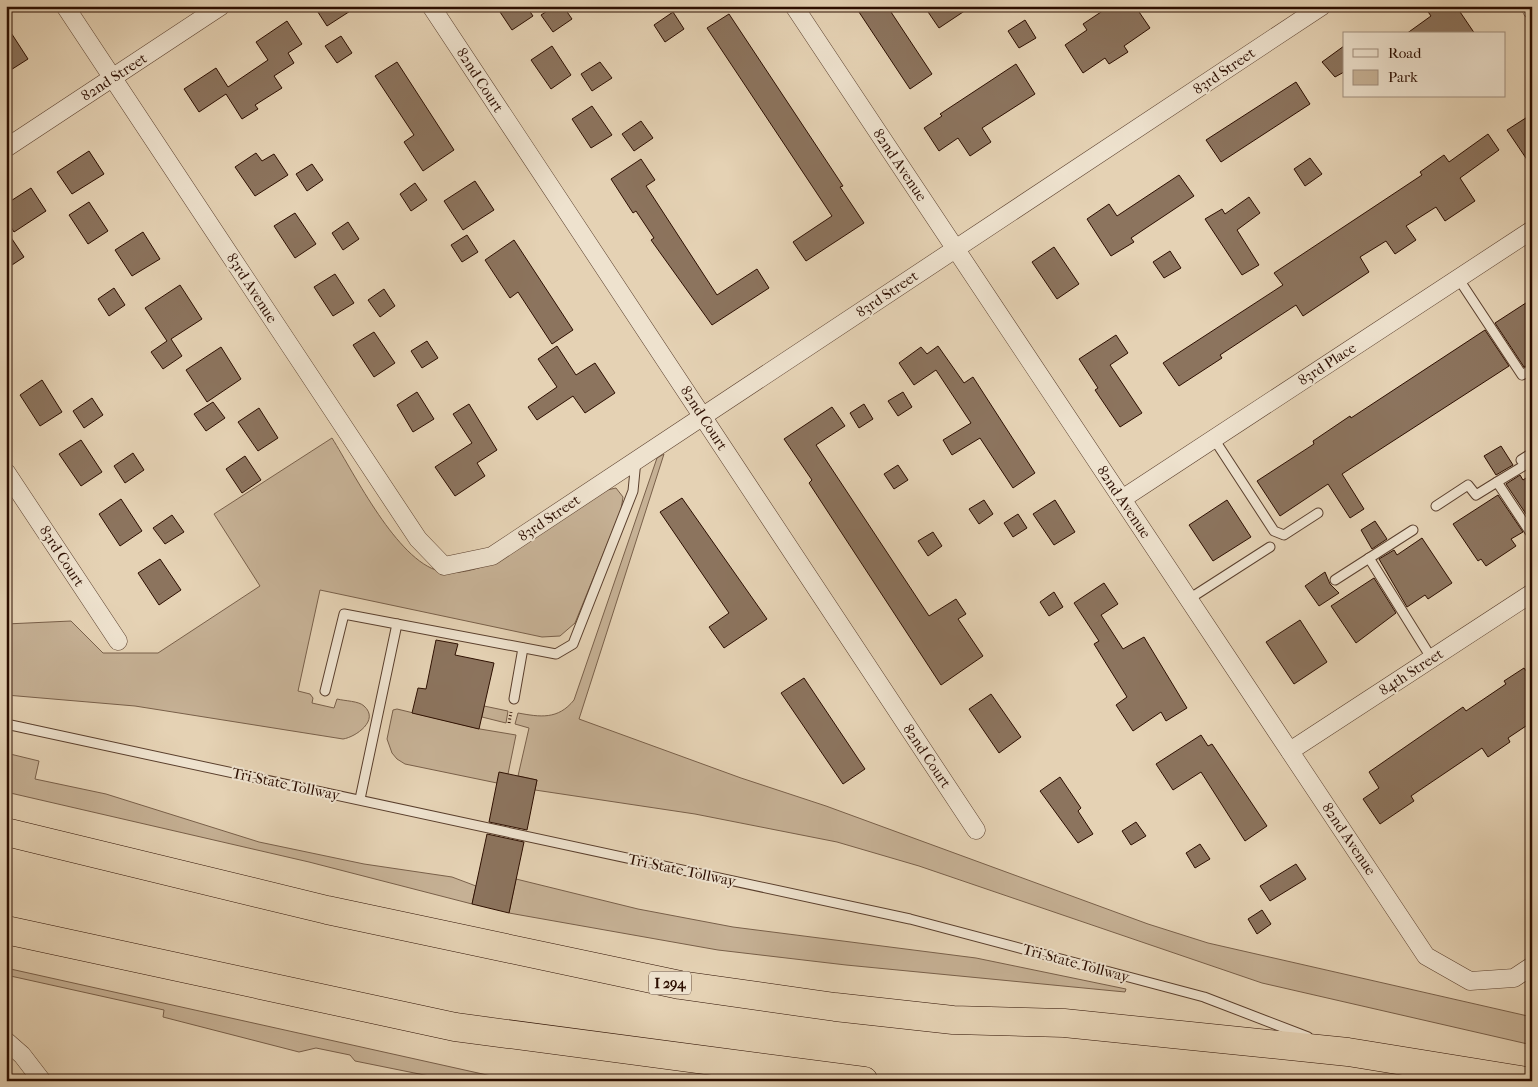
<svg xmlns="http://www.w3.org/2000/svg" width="1538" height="1087" font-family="'IM FELL French Canon',serif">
	<rect width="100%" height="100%" fill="#e5d2b4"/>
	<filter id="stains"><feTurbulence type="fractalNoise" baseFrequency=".004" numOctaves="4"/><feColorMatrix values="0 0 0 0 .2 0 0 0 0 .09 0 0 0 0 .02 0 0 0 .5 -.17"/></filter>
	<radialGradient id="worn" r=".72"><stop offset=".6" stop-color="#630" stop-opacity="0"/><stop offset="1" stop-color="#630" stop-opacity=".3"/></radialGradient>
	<!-- green -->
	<g fill="#c6b195" stroke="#79604a">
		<path d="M332 438C355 475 397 560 439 571 458 576 479 568 496 562L607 490 616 488 623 497 621 510 575 623 560 636 542 637 320 590 298 691 310 694 313 698 312 703 334 708 337 699C345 701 359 701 364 706 380 720 356 737 343 739L135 706 6 695V624L71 621 103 653H158L260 586 214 514Z"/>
		<path d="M664 454 579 719 741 778 826 806 1148 924 1208 943 1532 1017V1045L1262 983 919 866 837 842 695 814 535 790 537 780 518 776 529 728 515 724 518 713C540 717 558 720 574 700L657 458Z"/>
		<polygon points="484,706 508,711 506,723 482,717"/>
		<polygon points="397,709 480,729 516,735 508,774 497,783 405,764 397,759 392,753 387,739 393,710"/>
		<polygon points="6,753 39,761 35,779 106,794 259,842 364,864 452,877 476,886 472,904 309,862 6,792"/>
		<polygon points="516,879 638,909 733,927 976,958 1126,989 1125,992 846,965 718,950 509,913"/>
		<polygon points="6,968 514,1081 477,1081 456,1076 454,1081 355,1061 350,1055 316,1048 299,1052 163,1017 164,1010 6,975"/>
	</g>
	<!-- building -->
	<g fill="#8c745e" stroke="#2c0e00">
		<polygon points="314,6 358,6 327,26"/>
		<polygon points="496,6 526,6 533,16 512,30"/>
		<polygon points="555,6 563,6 572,19 553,32 541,15"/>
		<polygon points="855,6 887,6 932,74 910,89"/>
		<polygon points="924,6 972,6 939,28"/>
		<polygon points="1110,6 1135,6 1150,28 1124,46 1128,52 1109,64 1105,58 1083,73 1065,45 1087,30 1083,24"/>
		<polygon points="1424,6 1456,6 1475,34 1406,34 1431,16"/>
		<polygon points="673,12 684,29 665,42 654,25"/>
		<polygon points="729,14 843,186 840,187 864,223 806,261 793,242 832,216 707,28"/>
		<polygon points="1025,20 1036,38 1019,48 1008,31"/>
		<polygon points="287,21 302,44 288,53 294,63 274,76 282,88 255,105 258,109 242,119 226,94 199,112 184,89 216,68 228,87 268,60 256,42"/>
		<polygon points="6,25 28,59 6,73"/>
		<polygon points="341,36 352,53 337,63 325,46"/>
		<polygon points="552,46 571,75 551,89 531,60"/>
		<polygon points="1344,46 1344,72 1335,77 1322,62"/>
		<polygon points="397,62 454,150 423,171 404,142 414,135 375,76"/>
		<polygon points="600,62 612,78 592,91 581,74"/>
		<polygon points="1016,64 1035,94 982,128 991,142 970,156 958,138 939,151 924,128 942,116 940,114"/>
		<polygon points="1296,82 1310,104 1221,162 1206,140"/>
		<polygon points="592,106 612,135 591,148 572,119"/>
		<polygon points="1532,114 1532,167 1507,130"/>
		<polygon points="641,121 653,138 634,151 622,134"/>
		<polygon points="1488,134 1499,150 1460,178 1475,201 1445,221 1436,207 1406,226 1416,240 1395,254 1386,241 1360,257 1369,272 1303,316 1296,305 1220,355 1222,358 1179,386 1163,363 1283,285 1274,273 1422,175 1420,172 1444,155 1449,162"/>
		<polygon points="89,151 104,174 72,194 57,172"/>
		<polygon points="256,153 262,161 274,154 288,175 255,196 235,167"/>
		<polygon points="1310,158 1322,174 1305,186 1294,169"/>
		<polygon points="641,159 655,180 646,186 717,295 757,269 769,288 712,325 651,240 654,238 636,211 633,213 611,179"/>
		<polygon points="312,164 323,180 307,191 296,174"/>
		<polygon points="1179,175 1194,196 1131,238 1134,242 1111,256 1087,219 1109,204 1117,216"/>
		<polygon points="475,181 494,210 463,230 444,201"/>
		<polygon points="415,183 427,200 411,211 400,194"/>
		<polygon points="31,188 46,211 14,232 6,219 6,204"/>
		<polygon points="1249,197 1260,213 1237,230 1259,265 1242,275 1205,219 1222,209 1225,214"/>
		<polygon points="89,202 108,231 88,244 69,215"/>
		<polygon points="295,213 316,244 295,258 274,226"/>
		<polygon points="348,222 359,239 343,250 332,233"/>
		<polygon points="6,230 24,257 6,269"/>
		<polygon points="143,232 160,259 132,276 115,250"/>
		<polygon points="467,235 478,252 462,262 451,245"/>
		<polygon points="514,240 573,330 552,344 518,292 510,298 485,260"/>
		<polygon points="1054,247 1079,284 1057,299 1032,262"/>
		<polygon points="1170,251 1181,268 1164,278 1153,262"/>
		<polygon points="335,274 354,303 333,316 314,287"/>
		<polygon points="180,285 202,319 171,339 182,356 163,369 151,352 167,341 145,308"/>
		<polygon points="114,288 125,305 109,316 98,299"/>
		<polygon points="384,289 395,306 380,317 368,300"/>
		<polygon points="1532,299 1532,363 1524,367 1495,323"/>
		<polygon points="1485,330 1509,366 1342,474 1364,509 1350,518 1328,484 1280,516 1257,481 1314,444 1313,441 1350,416 1351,418"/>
		<polygon points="374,332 395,363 374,377 353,345"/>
		<polygon points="1116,335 1128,353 1110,365 1142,413 1120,427 1095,390 1098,388 1079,359"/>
		<polygon points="427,341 438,358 422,368 411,351"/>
		<polygon points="557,346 576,375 595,363 615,393 585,413 573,396 537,420 528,407 557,387 538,359"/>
		<polygon points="938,346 964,383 973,377 1035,473 1013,488 980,438 952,455 943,440 971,423 936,370 914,385 899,363 921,347 927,354"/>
		<polygon points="221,347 241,379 207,402 186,370"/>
		<polygon points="42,380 62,412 40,426 20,395"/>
		<polygon points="417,392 434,419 413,432 397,405"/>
		<polygon points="903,392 912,407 898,416 888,401"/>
		<polygon points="92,398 103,415 84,428 73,411"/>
		<polygon points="213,402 225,418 206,431 194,414"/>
		<polygon points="469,404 497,450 477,463 485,476 455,496 435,467 472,443 453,414"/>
		<polygon points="864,404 873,419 859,428 850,413"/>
		<polygon points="832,407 845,426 816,445 929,616 956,599 966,614 958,619 983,656 941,685 809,483 812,480 784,439"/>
		<polygon points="259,408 278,438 258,451 238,422"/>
		<polygon points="81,440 102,472 81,486 59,454"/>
		<polygon points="1501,446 1513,465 1496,475 1484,456"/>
		<polygon points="133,453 144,470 125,483 114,466"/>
		<polygon points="245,456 261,480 242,493 226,469"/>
		<polygon points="898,465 908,480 894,489 884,474"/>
		<polygon points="1532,474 1532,523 1506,484 1520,475 1523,480"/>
		<polygon points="1498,495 1523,532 1511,539 1516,546 1486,566 1481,559 1478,561 1453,524"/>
		<polygon points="682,498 767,619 724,648 709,627 729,613 660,512"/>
		<polygon points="121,499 142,531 120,546 99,514"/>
		<polygon points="984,500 993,514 979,524 969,509"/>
		<polygon points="1055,500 1075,532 1054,545 1033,514"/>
		<polygon points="1227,500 1251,537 1213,561 1189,525"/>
		<polygon points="1018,514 1027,528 1013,537 1004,523"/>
		<polygon points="172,515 184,532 165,544 153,528"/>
		<polygon points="1375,521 1387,539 1372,549 1361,530"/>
		<polygon points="933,532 942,546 928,556 918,541"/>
		<polygon points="1422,538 1452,583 1428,599 1425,595 1407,607 1379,559 1394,550 1397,555"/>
		<polygon points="160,559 181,590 159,605 138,573"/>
		<polygon points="1325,572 1330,584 1339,593 1319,606 1305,586"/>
		<polygon points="1374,578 1396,613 1356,643 1331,606"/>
		<polygon points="1104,583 1118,604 1101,615 1123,649 1144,637 1187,708 1166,721 1161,712 1133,731 1116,705 1127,697 1094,644 1099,641 1074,603"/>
		<polygon points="1054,592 1063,607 1049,616 1040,602"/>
		<polygon points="1300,620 1327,662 1294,684 1266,642"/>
		<polygon points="436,640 458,644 455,655 494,663 479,729 412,713 418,688 426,689"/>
		<polygon points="1524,668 1532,679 1532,722 1508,738 1510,742 1488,757 1482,748 1411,796 1414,801 1380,824 1363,799 1379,788 1369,772 1463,707 1466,711 1506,684 1504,681"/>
		<polygon points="804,678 865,769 843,784 781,693"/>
		<polygon points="991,694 1021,737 999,753 969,709"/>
		<polygon points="1201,735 1208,746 1212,744 1267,826 1245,841 1201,772 1173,790 1156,764"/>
		<polygon points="499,772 537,780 527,830 489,822"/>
		<polygon points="1060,777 1081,808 1078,811 1093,834 1078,843 1040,791"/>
		<polygon points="1136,822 1146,836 1131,845 1122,831"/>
		<polygon points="487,834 524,842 509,913 472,904"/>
		<polygon points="1200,844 1210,859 1195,868 1186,853"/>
		<polygon points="1296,864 1306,879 1270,901 1260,886"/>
		<polygon points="1262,910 1271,924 1257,934 1248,919"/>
	</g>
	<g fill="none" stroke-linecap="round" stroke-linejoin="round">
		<!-- lane casing -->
		<g stroke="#5a3f2d" stroke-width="11">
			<g id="lane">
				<polyline points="1458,278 1522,375 1532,369"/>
				<polyline points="1214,439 1274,531 1284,535 1318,513"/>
				<polyline points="1497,482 1525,465 1521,460 1532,453"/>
				<polyline points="1436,506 1468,485 1476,495 1497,482 1532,535"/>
				<polyline points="1369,558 1432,659"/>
				<polyline points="1335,580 1413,530"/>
				<polyline points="1189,599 1270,547"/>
				<polyline points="325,691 344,614 556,654 573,644 633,491 636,460"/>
				<polyline points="514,699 523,648"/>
				<polyline points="6,724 910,919 1204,997 1308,1037"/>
				<polyline points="360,799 397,624"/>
			</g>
		</g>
		<!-- street casing -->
		<g stroke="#5a3f2d" stroke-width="19">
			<g id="street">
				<polyline points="65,6 418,539 444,566 492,556 1322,6"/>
				<polyline points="431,6 976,830"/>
				<polyline points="794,6 1426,956 1470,981 1514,978 1532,966"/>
				<polyline points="1530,6 1532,10"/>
				<polyline points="6,148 221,6"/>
				<polyline points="6,472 118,641"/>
				<polyline points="1122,499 1532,230"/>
				<polyline points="1290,751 1532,593"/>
				<polyline points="6,1041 22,1055 42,1081"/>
			</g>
		</g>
		<!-- highway casing -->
		<g stroke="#2c0e00" stroke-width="29">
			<g id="highway">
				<polyline points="6,832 327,910 680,985 835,1007 953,1020 1064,1023 1348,1052 1526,1081"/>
				<polyline points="6,930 455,1027 864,1081"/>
			</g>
		</g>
		<!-- path -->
		<polyline stroke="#2c0e00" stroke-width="3" stroke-dasharray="1 2.5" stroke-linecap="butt" points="509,723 511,712"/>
		<!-- lane -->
		<use href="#lane" stroke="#eee2ce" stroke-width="9"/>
		<!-- street -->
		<use href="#street" stroke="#eee2ce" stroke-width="18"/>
		<!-- highway -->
		<use href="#highway" stroke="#e5d2b4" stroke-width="28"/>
	</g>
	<g text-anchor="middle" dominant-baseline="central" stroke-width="4" stroke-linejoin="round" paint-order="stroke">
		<!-- shield labels -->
		<rect fill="#eee2ce" stroke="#664e3e" stroke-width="1" x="649" y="971.5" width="42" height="23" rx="4"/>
		<g font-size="14" font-weight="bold" fill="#2c0e00">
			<text x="670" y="983">I 294</text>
		</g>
		<!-- street labels -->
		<g font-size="15" fill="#2c0e00" stroke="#eee2ce">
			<text transform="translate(1224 71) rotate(-34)">83rd Street</text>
			<text transform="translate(114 77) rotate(-33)">82nd Street</text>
			<text transform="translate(480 80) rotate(57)">82nd Court</text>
			<text transform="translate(900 165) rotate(56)">82nd Avenue</text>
			<text transform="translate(252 288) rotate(57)">83rd Avenue</text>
			<text transform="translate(887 294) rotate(-34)">83rd Street</text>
			<text transform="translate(1327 364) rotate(-33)">83rd Place</text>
			<text transform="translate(704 418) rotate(57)">82nd Court</text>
			<text transform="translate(1124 502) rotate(56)">82nd Avenue</text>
			<text transform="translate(549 518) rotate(-34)">83rd Street</text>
			<text transform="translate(62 556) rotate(57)">83rd Court</text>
			<text transform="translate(1411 672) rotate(-33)">84th Street</text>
			<text transform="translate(927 756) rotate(56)">82nd Court</text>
			<text transform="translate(286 784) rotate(12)">Tri-State Tollway</text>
			<text transform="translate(1349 839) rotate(56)">82nd Avenue</text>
			<text transform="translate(682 870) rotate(12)">Tri-State Tollway</text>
			<text transform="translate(1076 963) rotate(15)">Tri-State Tollway</text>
		</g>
	</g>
	<!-- margin -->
	<rect width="1538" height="1087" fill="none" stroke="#e5d2b4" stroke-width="25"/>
	<rect x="8" y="8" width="1523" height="1072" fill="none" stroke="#2c0e00" stroke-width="2.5"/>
	<rect x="12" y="12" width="1513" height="1062" fill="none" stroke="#2c0e00"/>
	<!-- legend -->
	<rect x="1343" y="32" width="162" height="65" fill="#eee2ce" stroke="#a08d7c"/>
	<rect x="1353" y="49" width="25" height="8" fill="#eee2ce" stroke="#a08d7c"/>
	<text x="1388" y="58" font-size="15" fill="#2c0e00">Road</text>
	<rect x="1353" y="70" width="25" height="15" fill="#c6b195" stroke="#a08d7c"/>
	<text x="1388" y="82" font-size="15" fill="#2c0e00">Park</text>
	<rect width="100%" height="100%" filter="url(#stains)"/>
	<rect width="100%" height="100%" fill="url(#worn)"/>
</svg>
